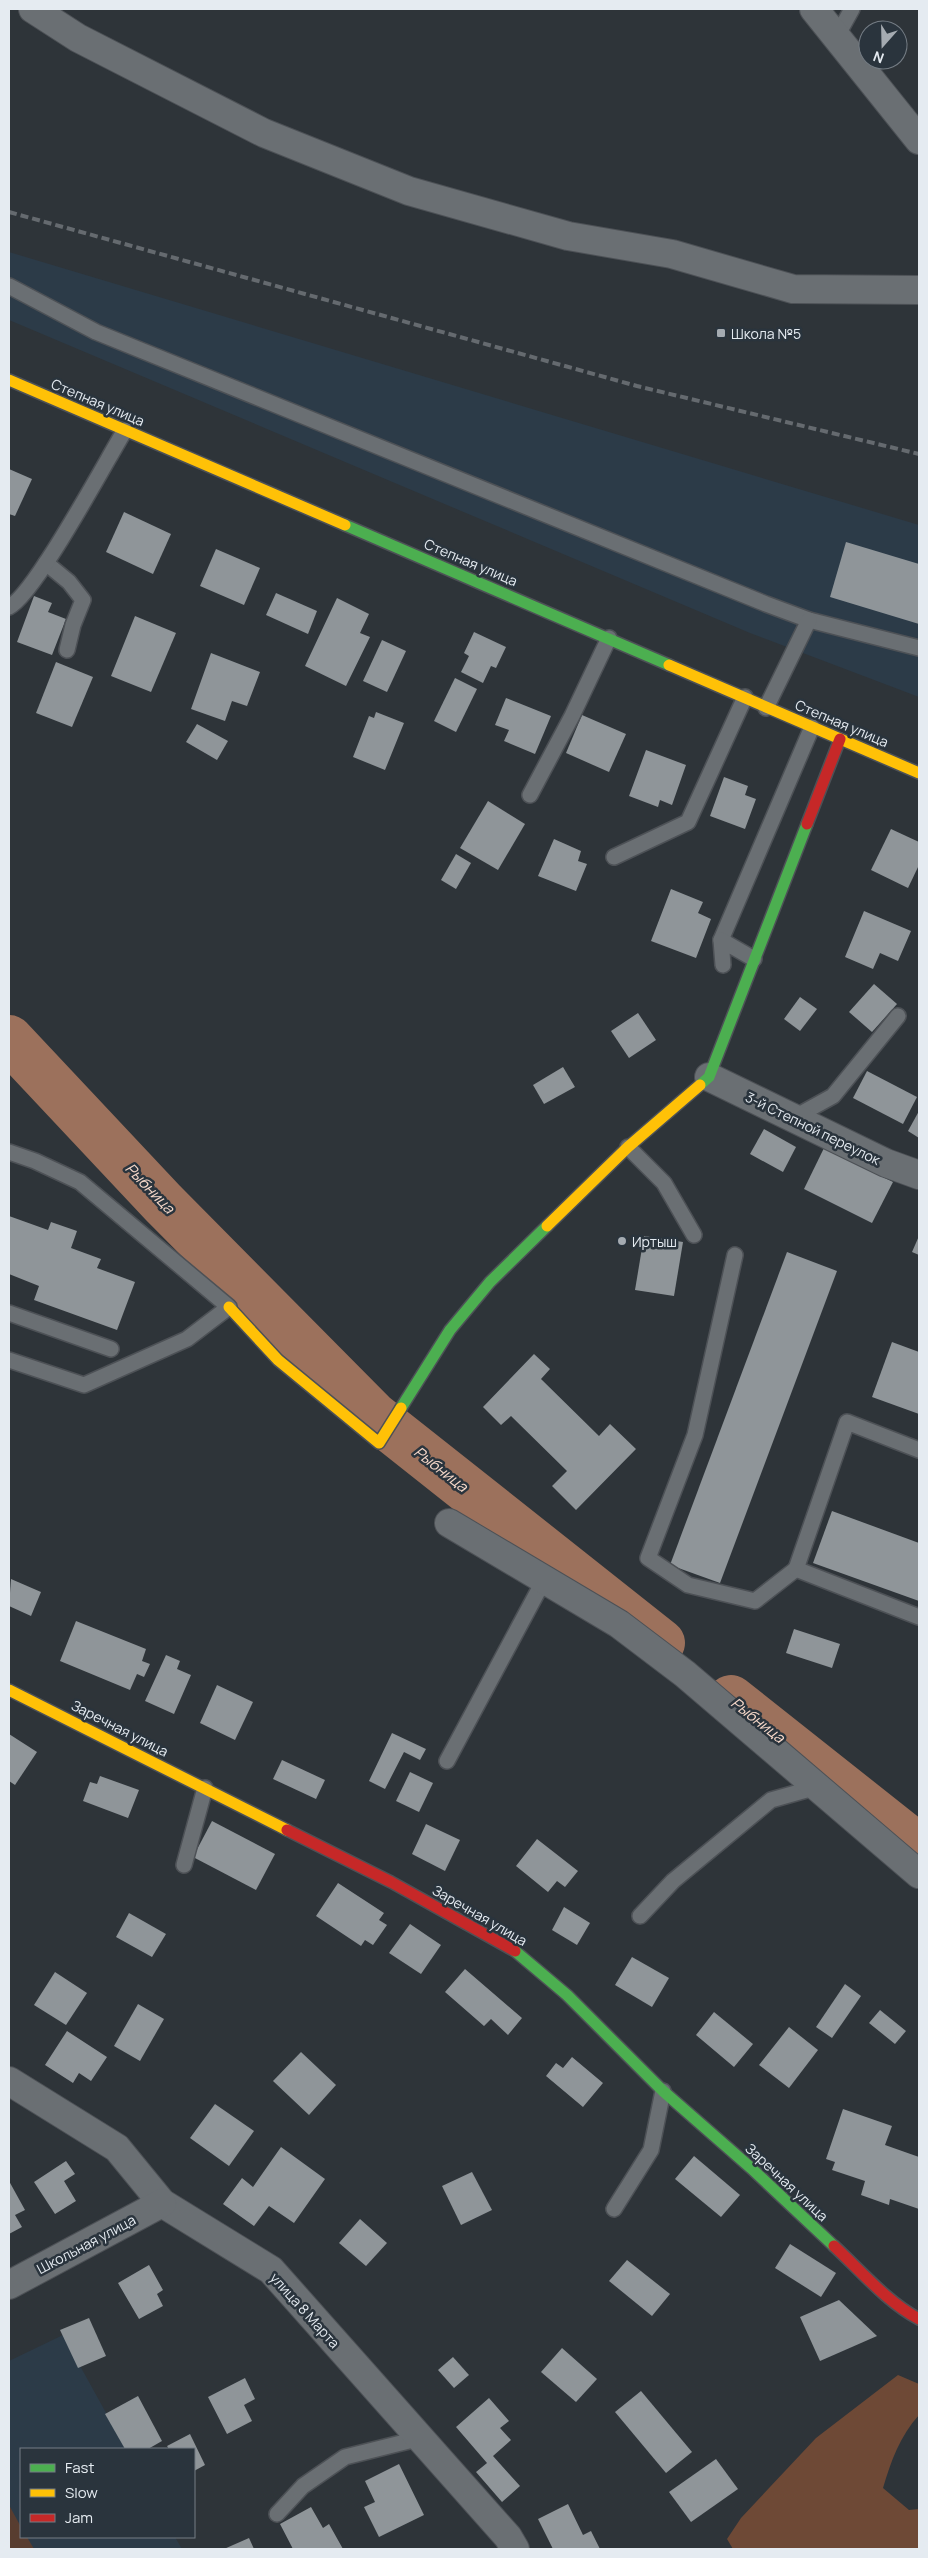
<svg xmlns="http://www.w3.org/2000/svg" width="928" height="2558" font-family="Manrope,sans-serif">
	<rect width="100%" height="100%" fill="#2e3439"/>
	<!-- built -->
	<g fill="#2c3b48">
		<polygon points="9,252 919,525 919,697 750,633 9,320"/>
		<polygon points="63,2335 126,2449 21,2449 21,2537 175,2537 182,2549 9,2549 9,2361"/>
	</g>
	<!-- green -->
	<polygon fill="#583d30" points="9,2505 21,2527 21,2537 27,2537 34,2549 9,2549"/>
	<!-- forest -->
	<path fill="#6e4936" d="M898 2375 919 2384V2415C900 2436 891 2461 883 2488L909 2510 919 2509V2549H733L727 2539 741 2518 816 2438Z"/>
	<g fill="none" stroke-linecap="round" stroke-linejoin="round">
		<!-- river -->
		<g stroke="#9c715c" stroke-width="48">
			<polyline points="9,1039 163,1203 373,1415 661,1643"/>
			<polyline points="731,1699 919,1848"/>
		</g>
	</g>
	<!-- building -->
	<g fill="#8f9599">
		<polygon points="9,469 32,479 15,516 9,514"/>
		<polygon points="124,512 171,534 153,574 106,552"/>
		<polygon points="846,542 919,564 919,624 830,597"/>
		<polygon points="216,549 260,568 244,605 200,586"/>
		<polygon points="276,593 317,611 308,634 266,615"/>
		<polygon points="34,596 52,603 48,612 66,619 52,655 17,642"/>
		<polygon points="337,598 369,614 360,633 370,637 346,686 305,666"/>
		<polygon points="135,616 176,633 151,692 111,676"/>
		<polygon points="474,632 506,647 496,668 491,666 483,683 461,672 469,656 464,653"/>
		<polygon points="382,640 406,651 387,692 363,681"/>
		<polygon points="211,653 260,672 247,706 232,701 225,721 191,709"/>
		<polygon points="56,662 93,677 72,727 36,713"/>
		<polygon points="455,678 477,689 456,732 434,721"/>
		<polygon points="506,698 551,716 535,754 504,741 509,730 495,725"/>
		<polygon points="376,712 404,723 385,770 353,757 369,716 374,718"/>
		<polygon points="582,715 626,734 609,772 566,753"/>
		<polygon points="197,724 228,741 217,760 186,742"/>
		<polygon points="646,750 686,765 672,805 660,800 658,807 629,796"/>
		<polygon points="724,777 748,786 745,795 756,799 745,829 710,816"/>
		<polygon points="488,801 525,824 498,870 460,848"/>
		<polygon points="891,829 919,842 919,865 908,888 871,870"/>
		<polygon points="554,839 581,851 578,861 587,864 576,891 538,876"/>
		<polygon points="456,854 471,863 456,889 441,880"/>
		<polygon points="671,889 703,902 698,913 711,919 696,958 651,941"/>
		<polygon points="864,911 911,931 898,961 880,953 873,969 845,957"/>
		<polygon points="874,984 897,1004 872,1032 849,1012"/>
		<polygon points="800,997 817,1009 800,1031 784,1019"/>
		<polygon points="638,1013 656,1040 629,1058 611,1031"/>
		<polygon points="563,1067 575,1087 544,1104 533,1085"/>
		<polygon points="867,1071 917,1097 903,1124 853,1098"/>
		<polygon points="919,1111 919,1138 908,1131"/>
		<polygon points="764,1129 796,1147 783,1172 750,1154"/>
		<polygon points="824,1148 893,1182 872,1223 804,1189"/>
		<polygon points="9,1216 48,1230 51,1222 77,1231 71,1248 101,1259 97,1268 135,1282 117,1330 34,1300 39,1286 9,1274"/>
		<polygon points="644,1236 683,1242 674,1296 635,1290"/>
		<polygon points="919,1236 919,1255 912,1252"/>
		<polygon points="787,1252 837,1271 720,1583 670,1565"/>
		<polygon points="892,1342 919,1352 919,1414 872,1397"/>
		<polygon points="534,1354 550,1369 541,1379 599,1436 610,1424 636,1449 576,1510 552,1486 567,1471 511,1416 501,1425 483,1407"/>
		<polygon points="832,1511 919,1543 919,1601 813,1563"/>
		<polygon points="11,1579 41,1592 31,1616 9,1606"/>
		<polygon points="76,1621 146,1649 142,1661 150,1664 144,1677 137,1674 130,1690 60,1661"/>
		<polygon points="794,1629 840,1644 832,1668 786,1653"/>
		<polygon points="166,1655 180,1661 177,1669 191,1675 174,1714 145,1701"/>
		<polygon points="217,1685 253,1702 235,1740 200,1723"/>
		<polygon points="392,1733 426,1749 420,1760 404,1752 385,1789 369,1781"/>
		<polygon points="9,1734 37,1752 15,1785 9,1781"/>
		<polygon points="282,1760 325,1780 316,1799 273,1779"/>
		<polygon points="410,1772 433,1783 419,1812 396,1801"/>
		<polygon points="100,1776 139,1790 128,1818 83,1801 90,1782 97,1784"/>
		<polygon points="212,1821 275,1854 256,1890 193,1857"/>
		<polygon points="426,1824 460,1840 445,1871 412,1854"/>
		<polygon points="537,1839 578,1871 565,1887 557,1881 548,1892 516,1866"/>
		<polygon points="338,1883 384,1913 379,1920 387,1925 373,1945 365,1940 361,1946 316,1916"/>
		<polygon points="564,1907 590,1923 577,1945 552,1930"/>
		<polygon points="129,1913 166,1934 152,1957 116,1937"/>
		<polygon points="410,1924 441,1945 421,1974 389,1953"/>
		<polygon points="632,1957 669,1978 652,2007 615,1985"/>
		<polygon points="465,1969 522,2018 508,2035 491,2019 484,2026 445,1992"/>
		<polygon points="55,1972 87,1993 66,2025 34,2005"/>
		<polygon points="845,1984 861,1996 832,2038 816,2027"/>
		<polygon points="138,2004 164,2019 140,2061 114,2046"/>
		<polygon points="880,2010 906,2031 895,2044 869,2023"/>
		<polygon points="714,2012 753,2044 734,2067 696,2035"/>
		<polygon points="789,2027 818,2050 789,2088 759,2065"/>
		<polygon points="67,2031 107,2057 91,2081 79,2073 73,2083 45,2065"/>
		<polygon points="301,2052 336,2085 309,2115 273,2081"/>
		<polygon points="572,2057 603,2083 583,2107 546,2076 556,2063 563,2068"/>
		<polygon points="215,2104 254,2131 229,2166 190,2138"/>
		<polygon points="843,2109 892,2126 885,2145 919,2157 919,2209 890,2199 889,2205 861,2195 865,2181 832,2170 835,2162 826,2159"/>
		<polygon points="281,2147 325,2179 294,2223 269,2206 254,2226 223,2204 242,2178 253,2187"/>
		<polygon points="694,2156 740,2195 721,2217 675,2179"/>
		<polygon points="66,2161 75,2174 64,2181 76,2201 55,2214 34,2182"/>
		<polygon points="472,2172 492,2210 461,2225 442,2186"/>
		<polygon points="9,2181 25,2210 15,2215 22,2227 9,2234"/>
		<polygon points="360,2219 387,2243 366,2266 339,2243"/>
		<polygon points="790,2244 836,2273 821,2297 775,2268"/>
		<polygon points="627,2260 670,2294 652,2316 609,2281"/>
		<polygon points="149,2265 163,2290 157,2294 163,2306 139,2319 118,2283"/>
		<polygon points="839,2300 877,2336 820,2361 800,2317"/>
		<polygon points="89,2318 106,2356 78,2368 60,2330"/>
		<polygon points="562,2348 597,2379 576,2402 541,2372"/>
		<polygon points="453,2357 469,2375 454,2388 438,2370"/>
		<polygon points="245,2378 255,2399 244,2405 252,2421 227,2434 208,2397"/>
		<polygon points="641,2391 692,2452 666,2473 615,2412"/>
		<polygon points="138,2396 162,2441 148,2449 125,2449 105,2414"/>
		<polygon points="489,2398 509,2421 500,2428 511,2440 493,2456 520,2486 502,2502 476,2472 487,2463 456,2427"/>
		<polygon points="190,2434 205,2465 194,2471 194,2449 169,2449 167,2446"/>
		<polygon points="716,2459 738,2489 691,2522 669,2492"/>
		<polygon points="399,2464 424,2515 379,2537 364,2507 375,2502 365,2481"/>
		<polygon points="568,2504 583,2535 591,2531 600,2549 553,2549 538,2519"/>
		<polygon points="311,2507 323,2528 329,2524 343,2549 293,2549 280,2524"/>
		<polygon points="249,2538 254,2549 224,2549"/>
	</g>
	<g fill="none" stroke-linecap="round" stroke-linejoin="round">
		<!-- lane casing -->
		<g stroke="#4d5156" stroke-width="18">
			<g id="lane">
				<polyline points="837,36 852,9"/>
				<polyline points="9,286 96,332 766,604 809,620 919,648"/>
				<polyline points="46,563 69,582 83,600 73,625 67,650"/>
				<path d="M9 607C35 594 105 463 125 430"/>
				<polyline points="766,708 809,620"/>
				<polyline points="530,795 572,716 609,638"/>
				<polyline points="614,857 688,822 745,697"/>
				<polyline points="721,940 812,727"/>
				<polyline points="723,965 721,940 754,959"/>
				<polyline points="795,1117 833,1096 898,1016"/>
				<polyline points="628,1147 664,1183 694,1235"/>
				<polyline points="9,1152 35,1161 80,1182 229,1307 187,1339 84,1385 9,1360"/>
				<polyline points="735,1255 695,1435 648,1558 688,1585 755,1601 796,1569"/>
				<polyline points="9,1313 111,1349"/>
				<polyline points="919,1450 847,1422 796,1569 919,1617"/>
				<polyline points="447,1761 544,1580"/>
				<polyline points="184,1865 205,1788"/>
				<polyline points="640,1916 673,1881 771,1800 817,1787"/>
				<polyline points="614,2209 651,2150 663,2091"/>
				<polyline points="277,2514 303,2486 345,2457 421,2438"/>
			</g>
		</g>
		<!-- street casing -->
		<g stroke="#4d5156" stroke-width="30">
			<g id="street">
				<polyline points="33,9 78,38 264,133 409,191 568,236 672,254 793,289 919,290"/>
				<polyline points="814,9 919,140"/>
				<polyline points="709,1077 886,1163 919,1175"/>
				<polyline points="449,1523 619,1624 685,1674 919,1874"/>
				<polyline points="9,2081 117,2148 162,2203 271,2270 508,2537 515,2549"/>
				<polyline points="9,2285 162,2203"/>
			</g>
		</g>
		<!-- fast casing -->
		<g stroke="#4d5156" stroke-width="14">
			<g id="fast">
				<polyline points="345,525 669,665"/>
				<polyline points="700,1085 709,1077 807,824"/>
				<polyline points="401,1408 450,1330 490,1282 547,1226"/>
				<polyline points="515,1951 567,1995 663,2091 751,2168 834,2246"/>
			</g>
		</g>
		<!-- slow casing -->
		<g stroke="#4d5156" stroke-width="14">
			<g id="slow">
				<polyline points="9,380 345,525"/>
				<polyline points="669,665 919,773"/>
				<polyline points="547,1226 628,1147 700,1085"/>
				<polyline points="229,1307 278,1360 379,1443 401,1408"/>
				<polyline points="9,1690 287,1830"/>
			</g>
		</g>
		<!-- jam casing -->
		<g stroke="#4d5156" stroke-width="14">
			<g id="jam">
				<polyline points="807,824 840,739"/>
				<polyline points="287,1830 391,1882 515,1951"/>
				<path d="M834 2246C861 2271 887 2302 919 2319"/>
			</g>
		</g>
		<!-- lane -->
		<use href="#lane" stroke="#6a6f73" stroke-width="15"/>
		<!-- street -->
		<use href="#street" stroke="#6a6f73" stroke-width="28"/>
		<!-- fast -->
		<use href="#fast" stroke="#4caf50" stroke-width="11"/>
		<!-- slow -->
		<use href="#slow" stroke="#ffc107" stroke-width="11"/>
		<!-- jam -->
		<use href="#jam" stroke="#c62828" stroke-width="11"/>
		<!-- rail -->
		<polyline stroke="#656a6f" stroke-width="4" stroke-dasharray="8 4" stroke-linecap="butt" points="9,212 637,386 919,454"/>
	</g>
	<!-- markers -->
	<g fill="#a5abb1" stroke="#2a343d" stroke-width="2">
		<rect x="716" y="328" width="10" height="10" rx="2.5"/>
		<circle cx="622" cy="1241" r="5"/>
	</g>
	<g text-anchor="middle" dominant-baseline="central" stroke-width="5" stroke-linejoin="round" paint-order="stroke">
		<!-- poi labels -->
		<g font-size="14" fill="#e5ebf1" stroke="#2a343d" text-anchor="start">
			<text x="731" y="333">Школа №5</text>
			<text x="632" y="1241">Иртыш</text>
		</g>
		<!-- street labels -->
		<g font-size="14" fill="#e5ebf1" stroke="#2a343d">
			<text transform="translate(98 402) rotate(23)">Степная улица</text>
			<text transform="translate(471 562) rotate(23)">Степная улица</text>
			<text transform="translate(842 723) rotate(23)">Степная улица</text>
			<text transform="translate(813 1128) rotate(26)">3-й Степной переулок</text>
			<text transform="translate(120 1728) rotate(27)">Заречная улица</text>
			<text transform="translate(480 1915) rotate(30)">Заречная улица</text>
			<text transform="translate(787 2182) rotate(43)">Заречная улица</text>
			<text transform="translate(86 2244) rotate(-28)">Школьная улица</text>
			<text transform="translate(305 2310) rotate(48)">улица 8 Марта</text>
		</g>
		<!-- water labels -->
		<g font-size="15" font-style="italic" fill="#f8dacb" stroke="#2a343d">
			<text transform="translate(150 1188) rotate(46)">Рыбница</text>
			<text transform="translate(441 1469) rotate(38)">Рыбница</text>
			<text transform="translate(758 1720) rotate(38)">Рыбница</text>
		</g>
	</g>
	<!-- border -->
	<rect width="928" height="2558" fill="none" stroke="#e5ebf1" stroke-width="20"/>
	<!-- legend -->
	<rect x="20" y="2448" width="175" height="90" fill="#2a343d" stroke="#757d85"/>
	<rect x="30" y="2464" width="25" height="8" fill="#4caf50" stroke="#757d85"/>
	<text x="65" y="2473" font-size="15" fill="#e5ebf1">Fast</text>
	<rect x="30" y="2489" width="25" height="8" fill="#ffc107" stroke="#757d85"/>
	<text x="65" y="2498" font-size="15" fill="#e5ebf1">Slow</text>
	<rect x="30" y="2514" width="25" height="8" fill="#c62828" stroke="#757d85"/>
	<text x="65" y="2523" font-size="15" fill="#e5ebf1">Jam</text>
	<!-- north arrow -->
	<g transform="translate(883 45) rotate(200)"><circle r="24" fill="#2a343d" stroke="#757d85"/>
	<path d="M0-4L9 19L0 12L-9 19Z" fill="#a5abb1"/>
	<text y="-8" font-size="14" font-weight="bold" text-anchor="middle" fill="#e5ebf1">N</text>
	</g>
</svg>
